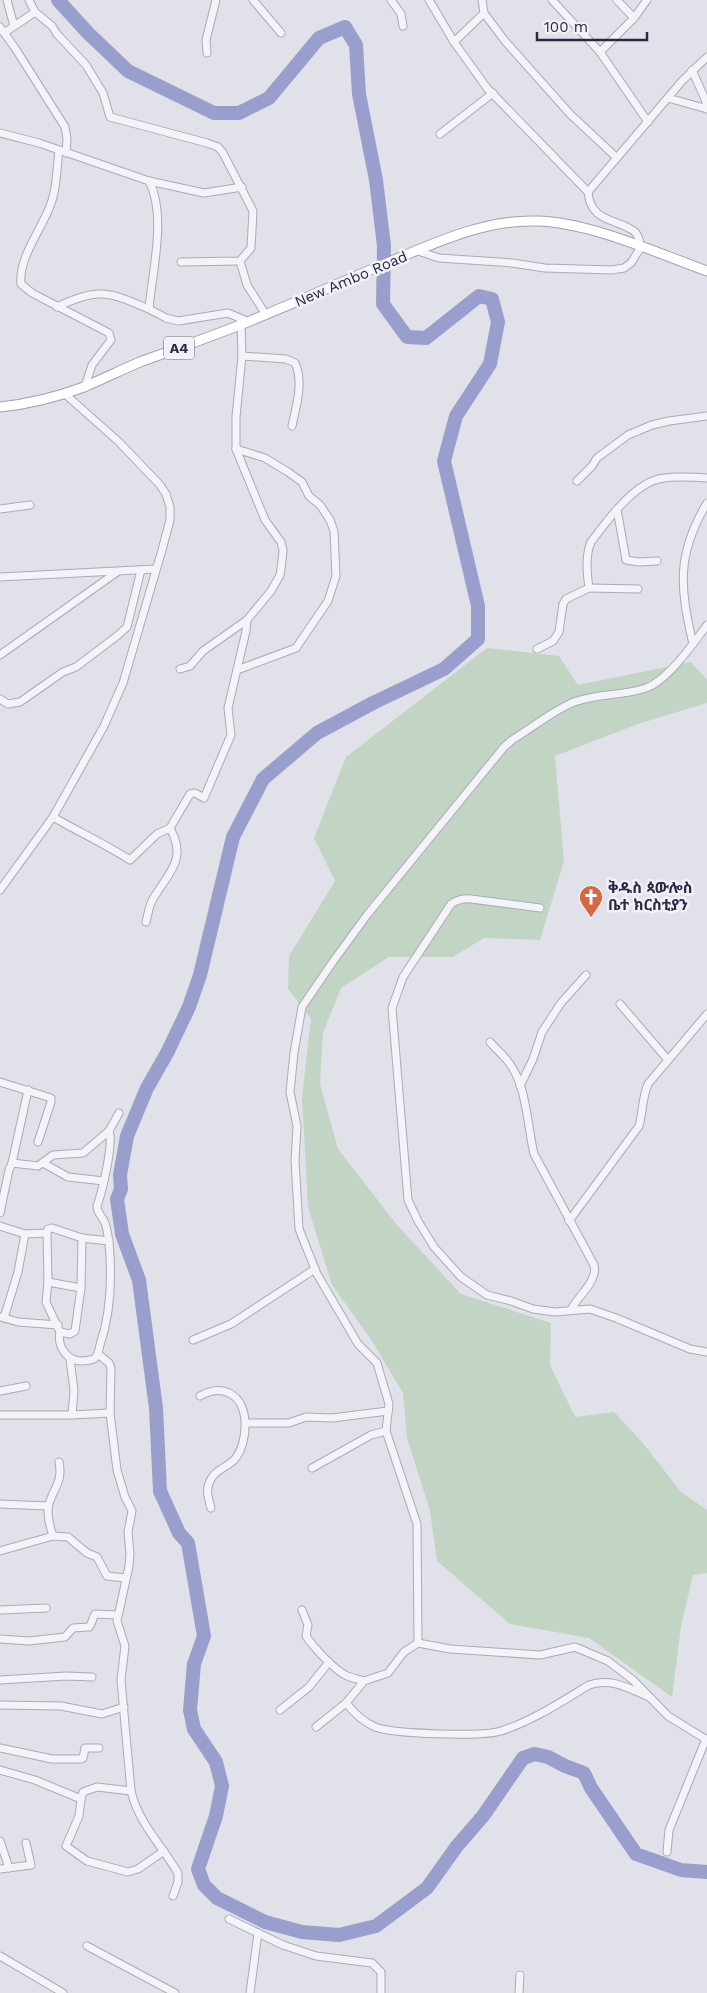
<svg xmlns="http://www.w3.org/2000/svg" width="707" height="1993" font-family="'Work Sans','Noto Sans Ethiopic',sans-serif">
	<rect width="100%" height="100%" fill="#e1e1ea"/>
	<!-- green -->
	<polygon fill="#c2d5c5" points="487,648 559,656 578,685 691,662 707,680 707,703 638,724 555,756 564,861 540,940 484,938 453,957 389,957 341,988 323,1033 320,1084 338,1149 397,1225 461,1294 551,1323 550,1365 575,1417 614,1412 642,1442 681,1492 707,1510 707,1573 693,1575 681,1626 672,1697 589,1638 510,1624 437,1561 430,1511 407,1438 403,1393 372,1341 332,1285 308,1207 302,1098 311,1019 288,989 289,956 335,881 314,838 346,757"/>
	<g fill="none" stroke-linecap="round" stroke-linejoin="round">
		<!-- river -->
		<polyline stroke="#9a9ecc" stroke-width="14" points="58,0 88,33 128,71 214,113 239,113 269,98 319,38 345,27 356,45 359,94 376,180 384,246 383,304 407,337 426,338 479,296 492,299 498,322 490,364 456,416 444,461 478,606 478,639 444,669 373,703 317,733 263,779 233,837 200,975 189,1007 167,1053 147,1088 127,1136 120,1175 121,1189 117,1199 122,1234 139,1280 156,1408 160,1491 179,1533 188,1543 204,1636 194,1664 190,1710 194,1729 216,1762 222,1786 216,1816 198,1869 204,1885 217,1898 265,1922 302,1932 339,1935 376,1926 427,1888 457,1846 483,1816 523,1758 535,1754 548,1757 565,1766 584,1773 591,1788 636,1854 681,1870 707,1872"/>
		<!-- minor casing -->
		<g stroke="#aaaab8" stroke-width="9">
			<g id="minor">
				<polyline points="7,0 14,26"/>
				<polyline points="29,0 35,12 52,26 57,34 86,65 103,93 110,117 207,143 218,147 223,153 253,211 251,248 240,261 181,262"/>
				<polyline points="253,0 281,33"/>
				<polyline points="391,0 401,14 403,26"/>
				<polyline points="482,0 484,13 505,41 570,114 617,158"/>
				<polyline points="552,0 600,52 648,122"/>
				<polyline points="617,0 634,18"/>
				<polyline points="0,27 15,48 65,127 67,139 66,153"/>
				<polyline points="4,33 35,12"/>
				<polyline points="454,42 484,13"/>
				<polyline points="600,52 634,18 647,0"/>
				<polyline points="207,53 206,40 216,0"/>
				<polyline points="692,70 705,99 707,109"/>
				<polyline points="668,98 707,109"/>
				<path d="M0 133 39 143 149 181C167 215 152 273 149 309L166 318 178 321 228 313 249 322"/>
				<polyline points="440,134 493,93"/>
				<path d="M59 150C57 165 57 182 53 197 46 225 18 255 21 284L32 293 109 333 111 340 92 365 85 386"/>
				<polyline points="149,181 204,193 242,187"/>
				<polyline points="588,192 682,81 707,57"/>
				<path d="M418 251 439 258 512 263 545 268 612 270 624 268 631 263 641 247C640 242 639 236 635 232 618 218 591 224 588 192L487 88 454 42 429 0"/>
				<polyline points="240,261 247,285 266,315"/>
				<path d="M57 307C98 287 109 292 149 309"/>
				<path d="M242 356 286 359 295 363C304 382 296 407 292 426"/>
				<polyline points="236,449 265,458 288,472 302,482 309,496 320,505 330,520 334,531 336,576 328,601 296,648 237,670"/>
				<polyline points="577,481 592,466 597,458 628,435 652,425 669,421 707,416"/>
				<polyline points="0,509 30,505"/>
				<polyline points="617,509 626,560 639,562 657,561"/>
				<polyline points="0,577 156,569"/>
				<polyline points="589,588 638,589"/>
				<path d="M693 644C680 588 676 555 707 503"/>
				<path d="M537 649 553 641 559 632 563 604 566 599 589 588C587 573 585 556 591 542 607 521 635 481 664 478 677 476 694 477 707 478"/>
				<polyline points="0,655 117,572"/>
				<polyline points="180,669 190,666 203,651 247,620 271,591 280,575 282,561 283,550 281,542 265,520 236,449 236,417 242,356 241,325"/>
				<polyline points="0,699 8,704 20,702 63,672 76,667 117,636 127,627 141,570"/>
				<path d="M53 817C79 832 105 844 130 860L157 834 170 828 190 794 195 793 204 798 231 735 228 708 246 631 247 620"/>
				<polyline points="0,890 53,817 104,726 123,683 162,550 170,520 170,507 166,494 160,485 119,442 65,394"/>
				<path d="M540 908 471 899C463 898 457 900 451 904L403 977 392 1008 408 1200 418 1221 434 1247 461 1277 487 1295 511 1301 533 1309 555 1312 590 1309 616 1318 690 1349 707 1352"/>
				<path d="M146 922C148 915 149 905 153 899 168 873 188 860 170 828"/>
				<polyline points="620,1004 668,1060"/>
				<path d="M490 1042C495 1048 501 1053 506 1059 527 1082 527 1125 534 1154L594 1265C598 1282 578 1295 571 1310"/>
				<polyline points="0,1082 51,1098 51,1102 38,1142"/>
				<polyline points="520,1086 533,1059 542,1032 561,1003 586,975"/>
				<polyline points="12,1163 28,1090"/>
				<polyline points="43,1163 68,1177 104,1181"/>
				<polyline points="0,1213 9,1170 12,1163 38,1166 53,1155 83,1153 109,1131 119,1113"/>
				<path d="M569 1221 639 1126C643 1112 642 1098 648 1084L707 1014"/>
				<polyline points="0,1226 25,1234 47,1233 48,1229 52,1228 82,1238 109,1241"/>
				<polyline points="47,1233 48,1282 46,1302 60,1332 70,1334 75,1331 81,1288"/>
				<polyline points="48,1282 81,1288 82,1238"/>
				<polyline points="1,1317 18,1322 58,1325"/>
				<polyline points="4,1318 18,1272 25,1234"/>
				<path d="M60 1332C57 1347 67 1361 82 1361 85 1361 91 1360 94 1359 98 1356 99 1349 100 1345 111 1313 112 1275 109 1242 108 1236 107 1228 105 1223 102 1216 97 1213 97 1206 102 1192 114 1143 109 1131"/>
				<polyline points="193,1340 231,1324 315,1269"/>
				<polyline points="98,1354 109,1363 111,1368 110,1413"/>
				<polyline points="70,1359 74,1390 72,1415"/>
				<polyline points="0,1391 26,1386"/>
				<path d="M200 1396C209 1391 219 1388 229 1393 251 1403 248 1443 235 1459 228 1467 216 1469 211 1479 205 1489 208 1497 211 1508"/>
				<path d="M0 1415H72L110 1413 117 1470 125 1497 132 1511 128 1532 130 1554 129 1566 117 1621 125 1646 121 1680 131 1791C138 1822 162 1846 178 1873V1882L173 1896"/>
				<polyline points="247,1423 289,1423 306,1417 332,1418 388,1411"/>
				<polyline points="312,1468 371,1435 386,1431"/>
				<polyline points="0,1504 48,1506"/>
				<polyline points="53,1536 68,1537 87,1553 97,1557 107,1576 126,1578"/>
				<path d="M0 1551 53 1536C50 1527 46 1514 49 1504 54 1487 63 1482 59 1462"/>
				<polyline points="0,1610 46,1608"/>
				<path d="M302 1610 308 1625 306 1636C314 1648 333 1668 345 1675 351 1678 358 1679 364 1681"/>
				<path d="M0 1639 29 1641 65 1637 73 1628 89 1627C93 1623 92 1618 95 1614L118 1615"/>
				<path d="M418 1643 417 1524 386 1431 389 1404 377 1363 358 1344 317 1274 299 1229 295 1161 297 1126 290 1092 294 1053 302 1007 332 963 367 915 504 747 512 740C532 728 552 711 574 702 598 693 623 696 646 688 668 680 693 644 707 625"/>
				<polyline points="0,1680 66,1676 92,1677"/>
				<path d="M651 1698C630 1689 612 1677 589 1685 561 1702 532 1721 501 1731 482 1737 393 1734 375 1727 363 1722 355 1714 346 1703L364 1681 388 1673 404 1652 418 1643 450 1649 540 1655 575 1647 608 1661 633 1680 668 1716 707 1740"/>
				<polyline points="0,1705 61,1706 102,1714 124,1707"/>
				<polyline points="280,1710 309,1687 329,1662"/>
				<polyline points="316,1727 346,1703"/>
				<polyline points="0,1748 52,1759 81,1759 83,1758 85,1748 99,1748"/>
				<polyline points="0,1770 35,1780 81,1799 79,1816 66,1846 87,1861 128,1872 138,1869 164,1851"/>
				<polyline points="81,1799 83,1792 97,1787 131,1791"/>
				<polyline points="0,1841 9,1868"/>
				<polyline points="667,1852 669,1830 706,1739"/>
				<polyline points="0,1869 31,1865 26,1843"/>
				<polyline points="229,1919 283,1945 316,1956 372,1963 381,1972 381,1993"/>
				<polyline points="87,1946 175,1993"/>
				<polyline points="0,1956 63,1993"/>
				<polyline points="250,1993 258,1933"/>
				<polyline points="519,1993 520,1975"/>
			</g>
		</g>
		<!-- major casing -->
		<g stroke="#a0a0b7" stroke-width="11">
			<path id="major" d="M0 407C29 404 57 397 84 387 103 379 121 370 140 362 176 349 213 336 250 321 292 304 333 286 375 268 426 247 481 219 537 221 589 222 657 253 707 271"/>
		</g>
		<!-- minor -->
		<use href="#minor" stroke="#f4f4f8" stroke-width="7"/>
		<!-- major -->
		<use href="#major" stroke="#fff" stroke-width="9"/>
	</g>
	<!-- icons -->
	<defs>
		<g id="church-pin" transform="scale(1.25)"><path d="M0 17L-7.5 6A9.5 9.5 0 1 1 7.5 6Z" fill="#d56840" stroke="#f1f1f8"/><path d="M-1.2-6h2.4v3.5h3.3v2.4h-3.3V6h-2.4V-.1h-3.3v-2.4h3.3Z" fill="#fff"/></g>
	</defs>
	<g fill-rule="evenodd">
		<use href="#church-pin" x="591" y="897"/>
	</g>
	<g text-anchor="middle" dominant-baseline="central" stroke-width="5" stroke-linejoin="round" paint-order="stroke">
		<!-- shield labels -->
		<rect fill="#f1f1f8" stroke="#666479" stroke-width="1" x="164" y="336.5" width="30" height="23" rx="4"/>
		<g font-size="14" font-weight="bold" fill="#2a2843">
			<text x="179" y="348">A4</text>
		</g>
		<!-- street labels -->
		<g font-size="15" fill="#2a2843" stroke="#f1f1f8">
			<text transform="translate(351 279) rotate(-23)">New Ambo Road</text>
		</g>
		<!-- poi labels -->
		<g font-size="15" font-weight="bold" fill="#2a2843" stroke="#f1f1f8" text-anchor="start">
			<text x="608" y="888">ቅዱስ ጳውሎስ<tspan x="608" dy="17">ቤተ ክርስቲያን</tspan></text>
		</g>
	</g>
	<!-- scale -->
	<path d="M537 32v8h110v-8" fill="none" stroke="#2a2843" stroke-width="2.5"/>
	<text x="544" y="32" font-size="15" fill="#2a2843" stroke="#f1f1f8" stroke-width="4" paint-order="stroke">100 m</text>
</svg>
